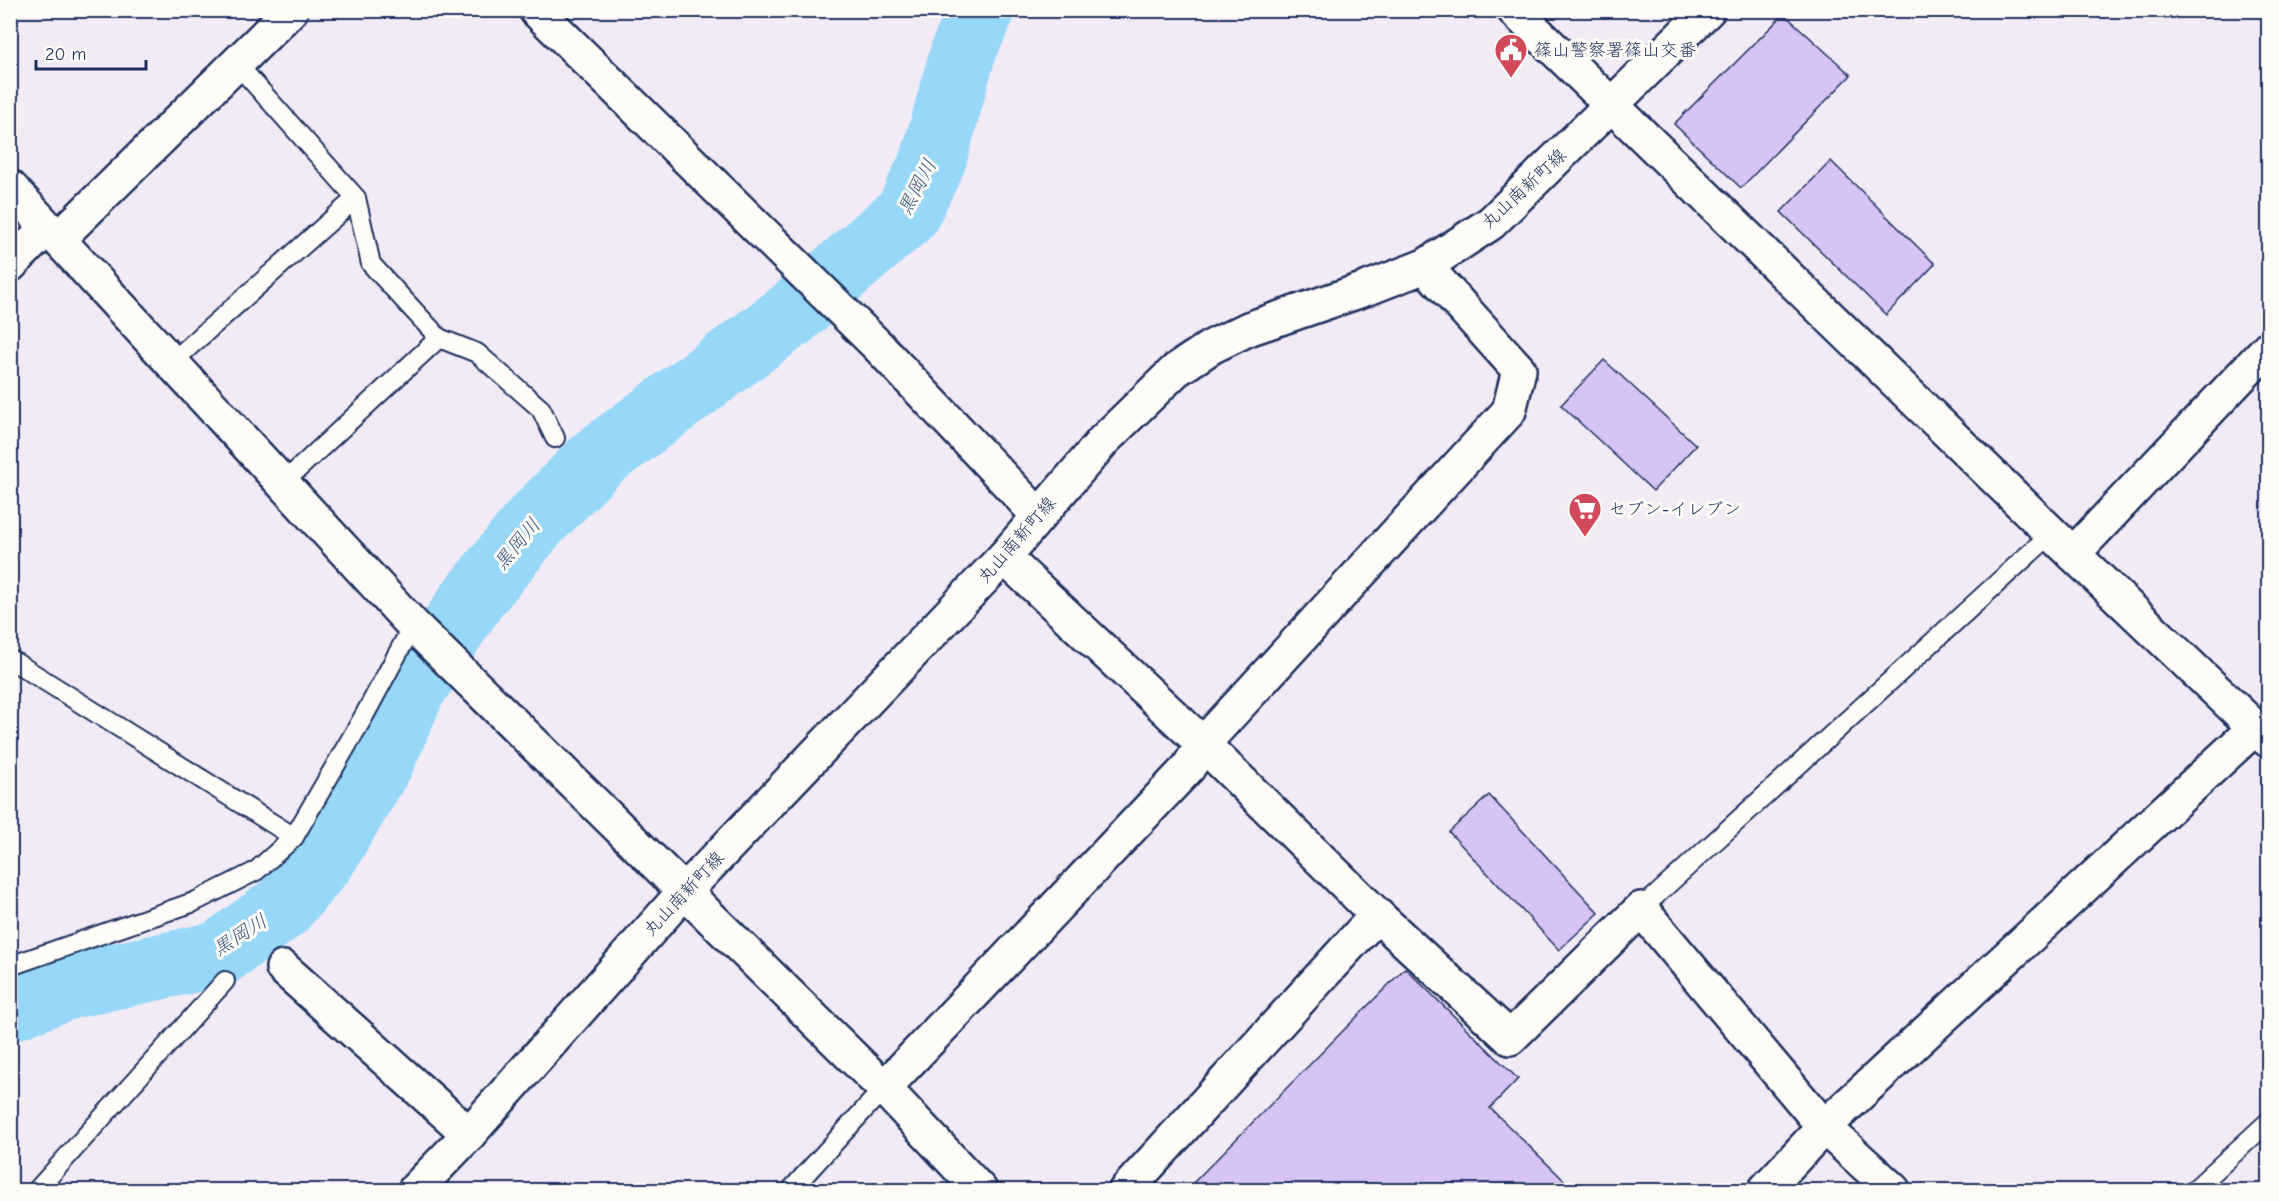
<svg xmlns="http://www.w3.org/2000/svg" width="2279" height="1201" font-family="'Comic Neue','Klee One',sans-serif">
	<rect width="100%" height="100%" fill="#f2ebf6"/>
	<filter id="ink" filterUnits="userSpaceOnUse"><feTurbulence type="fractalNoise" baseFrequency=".0167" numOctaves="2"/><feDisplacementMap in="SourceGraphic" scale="12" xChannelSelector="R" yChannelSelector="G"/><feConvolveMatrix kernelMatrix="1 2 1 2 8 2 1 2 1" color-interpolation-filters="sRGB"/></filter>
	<g filter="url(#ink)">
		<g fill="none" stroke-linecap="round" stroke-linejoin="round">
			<!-- river -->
			<polyline stroke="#97d7f8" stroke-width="66" points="10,1008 69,986 219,954 282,908 324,858 381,762 413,689 473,598 535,522 597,459 791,315 907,214 933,161 964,49 982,10"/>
		</g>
		<!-- building -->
		<g fill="#d7c3f4" stroke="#1b2f5e" stroke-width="1.5">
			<polygon points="1784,14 1851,75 1741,188 1674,124"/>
			<polygon points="1831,161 1935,264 1886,315 1781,212"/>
			<polygon points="1604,360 1696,445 1653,491 1561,405"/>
			<polygon points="1489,795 1599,913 1559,950 1449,832"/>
			<polygon points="1405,968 1518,1079 1490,1108 1574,1190 1200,1190 1193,1183"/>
		</g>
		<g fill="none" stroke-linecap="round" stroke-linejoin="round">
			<!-- lane casing -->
			<g stroke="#1b2f5e" stroke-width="22">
				<g id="lane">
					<polyline points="237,64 356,198 371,264 439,338 477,353 541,409 555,438"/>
					<polyline points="172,362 356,198"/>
					<polyline points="283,483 439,338"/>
					<polyline points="10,659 294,837"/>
					<polyline points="1641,909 2052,533"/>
					<polyline points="10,966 194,902 256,871 294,837 364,716 413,625"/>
					<polyline points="37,1190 225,981"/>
					<polyline points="791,1190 884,1088"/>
					<polyline points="2194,1190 2268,1122"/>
				</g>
			</g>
			<!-- street casing -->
			<g stroke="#1b2f5e" stroke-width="38">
				<g id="street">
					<polyline points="10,187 413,625 884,1088 980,1190"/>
					<polyline points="10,265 47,228"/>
					<polyline points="2073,554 2268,348"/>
					<polyline points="1004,557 1203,744 1377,915 1510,1038 1641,909 1824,1127 1893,1190"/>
					<polyline points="283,968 469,1134"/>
					<polyline points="884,1088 1188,768 1203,744 1509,411 1519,370 1425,266"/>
					<polyline points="1126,1190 1377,915"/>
					<polyline points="1765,1190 1824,1127 2256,727"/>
				</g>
			</g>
			<!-- secondary casing -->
			<g stroke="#1b2f5e" stroke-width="38">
				<g id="secondary">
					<polyline points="536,10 878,346 1038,515"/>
					<polyline points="1514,10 2073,554 2268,740"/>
					<polyline points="58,239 291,10"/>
					<polyline points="415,1190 469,1134 684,892 1004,557 1104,440 1176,370 1211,347 1248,329 1368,288 1425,266 1491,223 1708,10"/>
				</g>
			</g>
			<!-- lane -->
			<use href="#lane" stroke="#fdfcf7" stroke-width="18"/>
			<!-- street -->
			<use href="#street" stroke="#fdfcf7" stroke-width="33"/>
			<!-- secondary -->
			<use href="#secondary" stroke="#fdfcf7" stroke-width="33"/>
		</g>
	</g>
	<!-- icons -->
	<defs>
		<g id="civic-pin" transform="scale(1.725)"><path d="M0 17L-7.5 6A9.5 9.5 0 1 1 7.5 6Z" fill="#d1495b" stroke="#fdfcf7"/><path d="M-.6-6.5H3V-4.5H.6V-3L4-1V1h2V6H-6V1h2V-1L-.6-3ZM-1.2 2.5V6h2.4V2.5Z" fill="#fff"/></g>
		<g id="supermarket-pin" transform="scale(1.725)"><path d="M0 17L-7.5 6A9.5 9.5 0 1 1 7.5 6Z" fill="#d1495b" stroke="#fdfcf7"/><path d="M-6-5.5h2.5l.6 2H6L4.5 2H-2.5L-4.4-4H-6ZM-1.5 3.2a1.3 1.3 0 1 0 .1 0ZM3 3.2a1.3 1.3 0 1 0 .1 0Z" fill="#fff"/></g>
	</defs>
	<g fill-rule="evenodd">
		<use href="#civic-pin" x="1511" y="50"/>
		<use href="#supermarket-pin" x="1585" y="509"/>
	</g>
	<g text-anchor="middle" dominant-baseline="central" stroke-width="6" stroke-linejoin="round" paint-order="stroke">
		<!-- poi labels -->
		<g font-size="18" fill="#1b2f5e" stroke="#fdfcf7" text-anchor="start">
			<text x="1534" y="50">篠山警察署篠山交番</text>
			<text x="1608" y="509">セブン-イレブン</text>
		</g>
		<!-- street labels -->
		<g font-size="18" fill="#1b2f5e" stroke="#fdfcf7">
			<text transform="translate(1524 189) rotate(-43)">丸山南新町線</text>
			<text transform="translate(1017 540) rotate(-49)">丸山南新町線</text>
			<text transform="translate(684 894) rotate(-47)">丸山南新町線</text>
		</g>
		<!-- water labels -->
		<g font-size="20" font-style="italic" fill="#3a5984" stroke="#fdfcf7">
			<text transform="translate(917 187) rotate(-62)">黒岡川</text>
			<text transform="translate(517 544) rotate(-50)">黒岡川</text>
			<text transform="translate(240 935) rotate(-32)">黒岡川</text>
		</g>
	</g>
	<!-- margin -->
	<rect width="2279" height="1201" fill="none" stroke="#fdfcf7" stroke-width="36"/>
	<rect x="18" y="18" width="2243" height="1165" fill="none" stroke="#1b2f5e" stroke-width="2" filter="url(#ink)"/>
	<!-- scale -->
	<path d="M36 60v9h110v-9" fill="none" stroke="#1b2f5e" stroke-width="3"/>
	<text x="45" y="60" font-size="18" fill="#1b2f5e" stroke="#fdfcf7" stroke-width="4.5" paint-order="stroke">20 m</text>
</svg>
